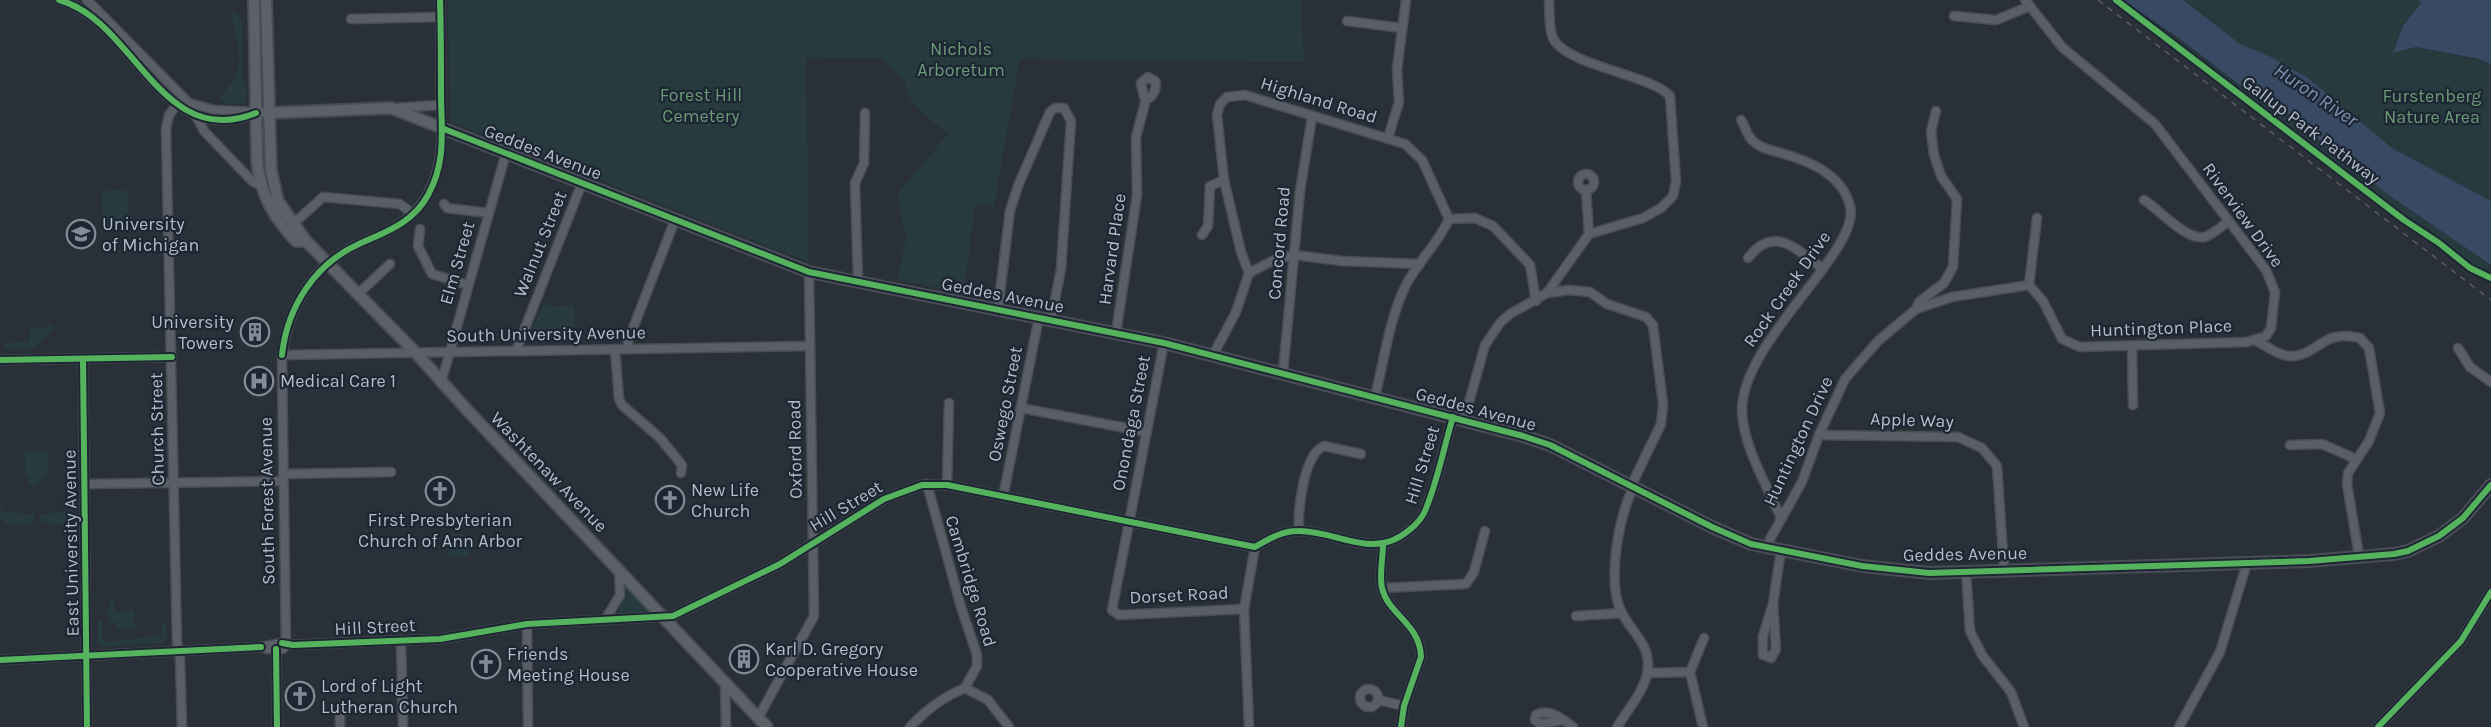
<svg xmlns="http://www.w3.org/2000/svg" width="2491" height="727" font-family="Karla,sans-serif">
	<rect width="100%" height="100%" fill="#2a3038"/>
	<!-- green -->
	<g fill="#273a3e">
		<path d="M448 0H1301L1304 62 1020 59 994 206 975 204 964 293 897 280 906 238 897 194 948 134C933 120 906 106 906 84L882 58 806 59 809 262 450 122Z"/>
		<polygon points="2121,0 2126,0 2246,90 2302,122 2324,145 2387,194 2491,265 2491,284 2461,265 2442,247"/>
		<polygon points="2183,0 2419,0 2421,3 2403,26 2394,52 2416,47 2491,63 2491,201 2392,148 2308,78 2240,44"/>
		<path d="M231 11 238 15 242 21 243 83 247 89 246 103 226 104 219 98C251 66 237 47 231 11Z"/>
		<polygon points="125,190 125,194 128,194 129,220 126,220 126,224 103,225 102,191"/>
		<polygon points="543,303 551,306 575,305 574,341 532,342 529,338"/>
		<polygon points="50,324 55,328 35,348 5,349 5,343 30,342 29,327 45,328"/>
		<polygon points="25,452 48,452 47,477 34,485 29,485 29,477 25,477"/>
		<polygon points="0,504 2,512 34,514 35,520 29,525 7,524 0,517"/>
		<path d="M74 508 72 520C64 527 50 526 40 520V514L72 511Z"/>
		<polygon points="448,534 464,534 470,540 469,557 449,557"/>
		<polygon points="626,586 651,613 651,614 617,615"/>
		<polygon points="109,600 115,600 115,611 134,611 135,628 116,629 116,622 108,622"/>
		<path d="M107 620 102 622 103 639 106 642C126 641 142 637 162 635V624H165V620L167 638 163 643 101 646 98 643V620Z"/>
	</g>
	<!-- water -->
	<g fill="#384963">
		<polygon points="2123,0 2183,0 2240,44 2271,57 2308,78 2392,148 2491,201 2491,265 2387,194 2324,145 2302,122 2246,90 2180,39"/>
		<polygon points="2419,0 2491,0 2491,64 2479,59 2416,47 2393,53 2403,26 2421,3"/>
	</g>
	<g fill="none" stroke-linecap="round" stroke-linejoin="round">
		<!-- minor casing -->
		<g stroke="#484c53" stroke-width="11">
			<g id="minor">
				<path d="M59 0C135 20 160 152 256 113"/>
				<polyline points="87,0 189,103 214,110 269,113"/>
				<polyline points="1954,16 1996,20 2030,6"/>
				<polyline points="351,19 441,17"/>
				<polyline points="1347,21 1402,28"/>
				<polyline points="394,108 441,105"/>
				<polyline points="196,116 204,131 252,181 261,186"/>
				<path d="M1741 120C1745 126 1747 135 1752 140 1759 148 1771 150 1781 153 1809 161 1842 174 1850 206 1862 250 1741 341 1742 411 1743 446 1767 486 1781 518"/>
				<polyline points="1388,138 1399,102 1397,69 1406,0"/>
				<circle cx="1586" cy="182" r="8"/>
				<polyline points="1586,190 1589,234"/>
				<path d="M2144 200C2160 210 2186 241 2205 237 2213 234 2222 226 2229 221"/>
				<polyline points="444,204 447,208 488,213"/>
				<polyline points="1449,219 1475,218 1493,226 1530,265 1536,301"/>
				<polyline points="293,224 323,197 400,204 413,214"/>
				<polyline points="420,229 418,246 432,274 468,285"/>
				<polyline points="1202,235 1208,226 1210,186 1224,180"/>
				<path d="M1748 258C1774 224 1796 249 1822 268"/>
				<polyline points="1249,273 1276,259 1295,255 1342,261 1420,264"/>
				<polyline points="858,282 855,183 864,163 865,113"/>
				<polyline points="2029,285 2037,218"/>
				<polyline points="1547,293 1569,290 1590,292 1607,304 1646,317 1653,325 1663,404 1661,424 1631,486"/>
				<polyline points="358,294 390,264"/>
				<polyline points="998,309 1010,211 1018,186 1050,112 1055,108 1064,108 1071,121 1061,269 1051,320"/>
				<polyline points="1916,309 1952,297 2029,285 2043,301 2062,339 2080,347 2247,342 2266,336 2271,328 2275,292 2266,270 2155,124 2062,47 2025,0"/>
				<path d="M1116 333 1137 195 1136 137 1146 99 1144 97 1141 83 1148 77 1155 81C1157 87 1154 98 1146 99"/>
				<path d="M2255 340C2266 346 2282 358 2294 356 2320 353 2323 329 2360 338L2369 348 2380 413 2369 441 2348 473 2347 484 2358 550 2356 558"/>
				<polyline points="1164,343 1112,610 1119,615 1244,609"/>
				<polyline points="2132,346 2133,405"/>
				<polyline points="628,348 628,341 675,220"/>
				<polyline points="2458,348 2470,367 2491,382"/>
				<polyline points="615,349 619,399 622,405 660,438 682,465 681,473"/>
				<polyline points="516,351 582,183"/>
				<polyline points="282,355 810,346"/>
				<polyline points="1213,355 1236,312 1249,273 1241,252 1224,180 1217,115 1220,104 1227,97 1245,95 1405,144 1422,160 1449,219"/>
				<polyline points="83,359 87,727"/>
				<polyline points="0,360 172,357"/>
				<polyline points="1283,373 1300,191 1312,117"/>
				<polyline points="441,383 506,153"/>
				<path d="M1375 397C1384 361 1389 319 1406 285 1418 261 1438 244 1449 219"/>
				<polyline points="1021,408 1147,432"/>
				<path d="M1464 420 1485 345 1500 323 1510 314 1547 293 1589 234 1643 218 1661 208 1673 196 1676 181 1670 96C1650 74 1566 66 1553 38 1548 27 1550 11 1549 0"/>
				<polyline points="1819,435 1958,437 1982,448 1997,466 2004,569"/>
				<polyline points="2290,445 2322,444 2356,459"/>
				<polyline points="283,474 391,472"/>
				<polyline points="85,484 283,481"/>
				<polyline points="947,485 949,403"/>
				<polyline points="1003,497 1039,317"/>
				<path d="M1299 531C1298 510 1303 455 1324 446L1361 454"/>
				<path d="M1383 544C1383 558 1379 575 1382 588 1388 615 1420 623 1421 657L1404 706 1401 727"/>
				<polyline points="1768,548 1770,539 1802,482 1819,435 1845,379 1878,341 1916,309 1919,302 1944,283 1953,267 1957,199 1941,176 1934,155 1931,131 1936,111"/>
				<polyline points="1966,571 1970,631 1982,655 2011,692 2024,727"/>
				<polyline points="1382,588 1466,584 1474,572 1485,531"/>
				<polyline points="1773,604 1776,649 1771,658 1763,655 1763,636 1773,604 1781,550"/>
				<polyline points="1576,616 1622,613"/>
				<polyline points="605,620 620,595 619,571"/>
				<polyline points="527,624 528,727"/>
				<polyline points="401,640 403,727"/>
				<path d="M286 645 282 364C284 313 311 265 359 244 387 232 413 222 428 194 446 161 441 128 441 92 441 61 441 31 440 0"/>
				<path d="M261 647 267 649H283L286 645 440 639 527 624 673 616 780 564 884 499 922 485H947L1255 547C1269 539 1281 531 1298 531 1336 530 1372 561 1408 531 1416 525 1424 516 1427 506 1438 478 1444 447 1453 417"/>
				<polyline points="276,649 277,727"/>
				<polyline points="0,660 261,647 282,643 286,645"/>
				<polyline points="1690,672 1703,727"/>
				<polyline points="1690,672 1704,638"/>
				<polyline points="1647,673 1690,672"/>
				<polyline points="725,683 726,727"/>
				<polyline points="965,688 988,700 1009,727"/>
				<circle cx="1369" cy="698" r="9"/>
				<polyline points="1378,700 1404,706"/>
				<polyline points="758,718 814,616 809,272"/>
				<path d="M1563 720 1541 724 1535 720 1536 715C1548 707 1564 720 1573 727"/>
				<polyline points="182,727 180,659 177,643 166,129 169,115 182,98"/>
				<polyline points="340,727 340,711"/>
				<path d="M910 727C926 710 942 697 965 688L977 666V655L961 607 927 484"/>
				<polyline points="1249,727 1244,609 1255,547"/>
				<path d="M1617 727C1628 709 1648 687 1648 666 1649 644 1631 631 1622 613 1606 583 1619 517 1633 488"/>
				<polyline points="2179,727 2220,652 2247,563"/>
				<polyline points="2378,727 2461,641 2491,592"/>
			</g>
		</g>
		<!-- major casing -->
		<g stroke="#484c55" stroke-width="14">
			<g id="major">
				<path d="M254 0 257 160C260 193 273 217 296 241H306"/>
				<polyline points="266,0 271,170 278,201 306,241 416,353 468,411 767,727"/>
				<polyline points="269,113 391,108 809,272 1164,343 1523,436 1550,445 1712,527 1751,544 1862,566 1929,573 2309,561 2394,554 2408,551 2439,536 2463,518 2491,485"/>
			</g>
		</g>
		<!-- minor -->
		<use href="#minor" stroke="#5a5e66" stroke-width="8"/>
		<!-- major -->
		<use href="#major" stroke="#5c6168" stroke-width="10"/>
		<!-- rail -->
		<polyline stroke="#595d64" stroke-width="1.5" stroke-dasharray="6 6" stroke-linecap="butt" points="2098,0 2491,300"/>
		<!-- cycleway casing -->
		<g stroke="#1d2633" stroke-width="10">
			<g id="cycleway">
				<path d="M59 0C135 20 160 152 256 113"/>
				<polyline points="2116,0 2404,220 2439,243 2470,268 2491,278"/>
				<polyline points="444,129 809,272 1164,343 1523,436 1550,445 1712,527 1751,544 1862,566 1929,573 2309,561 2394,554 2408,551 2439,536 2463,518 2491,485"/>
				<path d="M282 355C287 308 314 264 359 244 386 232 413 223 428 195 447 161 441 128 441 92 441 61 441 31 440 0"/>
				<polyline points="83,359 87,727"/>
				<polyline points="0,360 172,357"/>
				<path d="M1383 544C1383 558 1379 575 1382 588 1388 615 1420 623 1421 657L1404 706 1401 727"/>
				<path d="M282 643 293 645 440 639 527 624 673 616 780 564 884 499 922 485H947L1255 547C1269 539 1281 531 1298 531 1336 530 1372 561 1408 531 1416 525 1424 516 1427 506 1438 478 1444 447 1453 417"/>
				<polyline points="276,649 277,727"/>
				<polyline points="0,660 261,647"/>
				<polyline points="2378,727 2461,641 2491,592"/>
			</g>
		</g>
		<!-- cycleway -->
		<use href="#cycleway" stroke="#56b35d" stroke-width="6"/>
	</g>
	<!-- icons -->
	<defs>
		<g id="university-ring" transform="scale(1.5)"><circle r="9.5" fill="#1d2633" stroke="#848b96" stroke-width="1.5"/><path d="M0-5L7-2L0 1L-7-2ZM-4 1L0 2.5L4 1V4Q0 6-4 4Z" fill="#848b96"/></g>
		<g id="building-ring" transform="scale(1.5)"><circle r="9.5" fill="#1d2633" stroke="#848b96" stroke-width="1.5"/><path d="M-4-6H4V6H1V3H-1V6H-4ZM-2.5-4.3h1.7v1.8h-1.7ZM.8-4.3h1.7v1.8H.8ZM-2.5-1h1.7V.8h-1.7ZM.8-1h1.7V.8H.8Z" fill="#848b96"/></g>
		<g id="hospital-ring" transform="scale(1.5)"><circle r="9.5" fill="#1d2633" stroke="#848b96" stroke-width="1.5"/><path d="M-5-5h3v3.5h4V-5h3V5h-3V1.5h-4V5h-3Z" fill="#848b96"/></g>
		<g id="church-ring" transform="scale(1.5)"><circle r="9.5" fill="#1d2633" stroke="#848b96" stroke-width="1.5"/><path d="M-1.2-6h2.4v3.5h3.3v2.4h-3.3V6h-2.4V-.1h-3.3v-2.4h3.3Z" fill="#848b96"/></g>
	</defs>
	<g fill-rule="evenodd">
		<use href="#university-ring" x="81" y="234"/>
		<use href="#building-ring" x="255" y="332"/>
		<use href="#hospital-ring" x="259" y="381"/>
		<use href="#church-ring" x="440" y="491"/>
		<use href="#church-ring" x="670" y="500"/>
		<use href="#building-ring" x="744" y="659"/>
		<use href="#church-ring" x="486" y="664"/>
		<use href="#church-ring" x="300" y="696"/>
	</g>
	<g text-anchor="middle" dominant-baseline="central" stroke-width="4.5" stroke-linejoin="round" paint-order="stroke">
		<!-- park labels -->
		<g font-size="18" fill="#6b9a76" stroke="#1d2633">
			<text x="961" y="49">Nichols<tspan x="961" dy="21">Arboretum</tspan></text>
			<text x="701" y="95">Forest Hill<tspan x="701" dy="21">Cemetery</tspan></text>
			<text x="2432" y="96">Furstenberg<tspan x="2432" dy="21">Nature Area</tspan></text>
		</g>
		<!-- street labels -->
		<g font-size="18" fill="#b4bcc9" stroke="#1d2633">
			<text transform="translate(1319 100) rotate(17)">Highland Road</text>
			<text transform="translate(2311 130) rotate(37)">Gallup Park Pathway</text>
			<text transform="translate(543 152) rotate(21)">Geddes Avenue</text>
			<text transform="translate(2243 215) rotate(54)">Riverview Drive</text>
			<text transform="translate(1279 243) rotate(-85)">Concord Road</text>
			<text transform="translate(540 244) rotate(-68)">Walnut Street</text>
			<text transform="translate(1112 249) rotate(-82)">Harvard Place</text>
			<text transform="translate(457 263) rotate(-74)">Elm Street</text>
			<text transform="translate(1787 289) rotate(-55)">Rock Creek Drive</text>
			<text transform="translate(1003 295) rotate(11)">Geddes Avenue</text>
			<text transform="translate(2161 328) rotate(-2)">Huntington Place</text>
			<text transform="translate(546 334) rotate(-1)">South University Avenue</text>
			<text transform="translate(1005 404) rotate(-79)">Oswego Street</text>
			<text transform="translate(1476 409) rotate(15)">Geddes Avenue</text>
			<text transform="translate(1912 420) rotate(2)">Apple Way</text>
			<text transform="translate(1131 423) rotate(-79)">Onondaga Street</text>
			<text transform="translate(157 429) rotate(-91)">Church Street</text>
			<text transform="translate(1798 441) rotate(-65)">Huntington Drive</text>
			<text transform="translate(795 449) rotate(-91)">Oxford Road</text>
			<text transform="translate(1422 465) rotate(-73)">Hill Street</text>
			<text transform="translate(549 472) rotate(46)">Washtenaw Avenue</text>
			<text transform="translate(267 501) rotate(-91)">South Forest Avenue</text>
			<text transform="translate(846 506) rotate(-31)">Hill Street</text>
			<text transform="translate(71 543) rotate(-91)">East University Avenue</text>
			<text transform="translate(1965 554) rotate(-1)">Geddes Avenue</text>
			<text transform="translate(971 581) rotate(73)">Cambridge Road</text>
			<text transform="translate(1179 595) rotate(-3)">Dorset Road</text>
			<text transform="translate(375 627) rotate(-3)">Hill Street</text>
		</g>
		<!-- poi labels -->
		<g font-size="18" fill="#b4bcc9" stroke="#1d2633" text-anchor="start">
			<text x="102" y="224">University<tspan x="102" dy="21">of Michigan</tspan></text>
			<text x="234" y="322" text-anchor="end">University<tspan x="234" dy="21">Towers</tspan></text>
			<text x="280" y="381">Medical Care 1</text>
			<text x="691" y="490">New Life<tspan x="691" dy="21">Church</tspan></text>
			<text x="440" y="520" text-anchor="middle">First Presbyterian<tspan x="440" dy="21">Church of Ann Arbor</tspan></text>
			<text x="765" y="649">Karl D. Gregory<tspan x="765" dy="21">Cooperative House</tspan></text>
			<text x="507" y="654">Friends<tspan x="507" dy="21">Meeting House</tspan></text>
			<text x="321" y="686">Lord of Light<tspan x="321" dy="21">Lutheran Church</tspan></text>
		</g>
		<!-- water labels -->
		<g font-size="20" font-style="italic" fill="#7c92b1" stroke="#1d2633">
			<text transform="translate(2316 95) rotate(34)">Huron River</text>
		</g>
	</g>
</svg>
